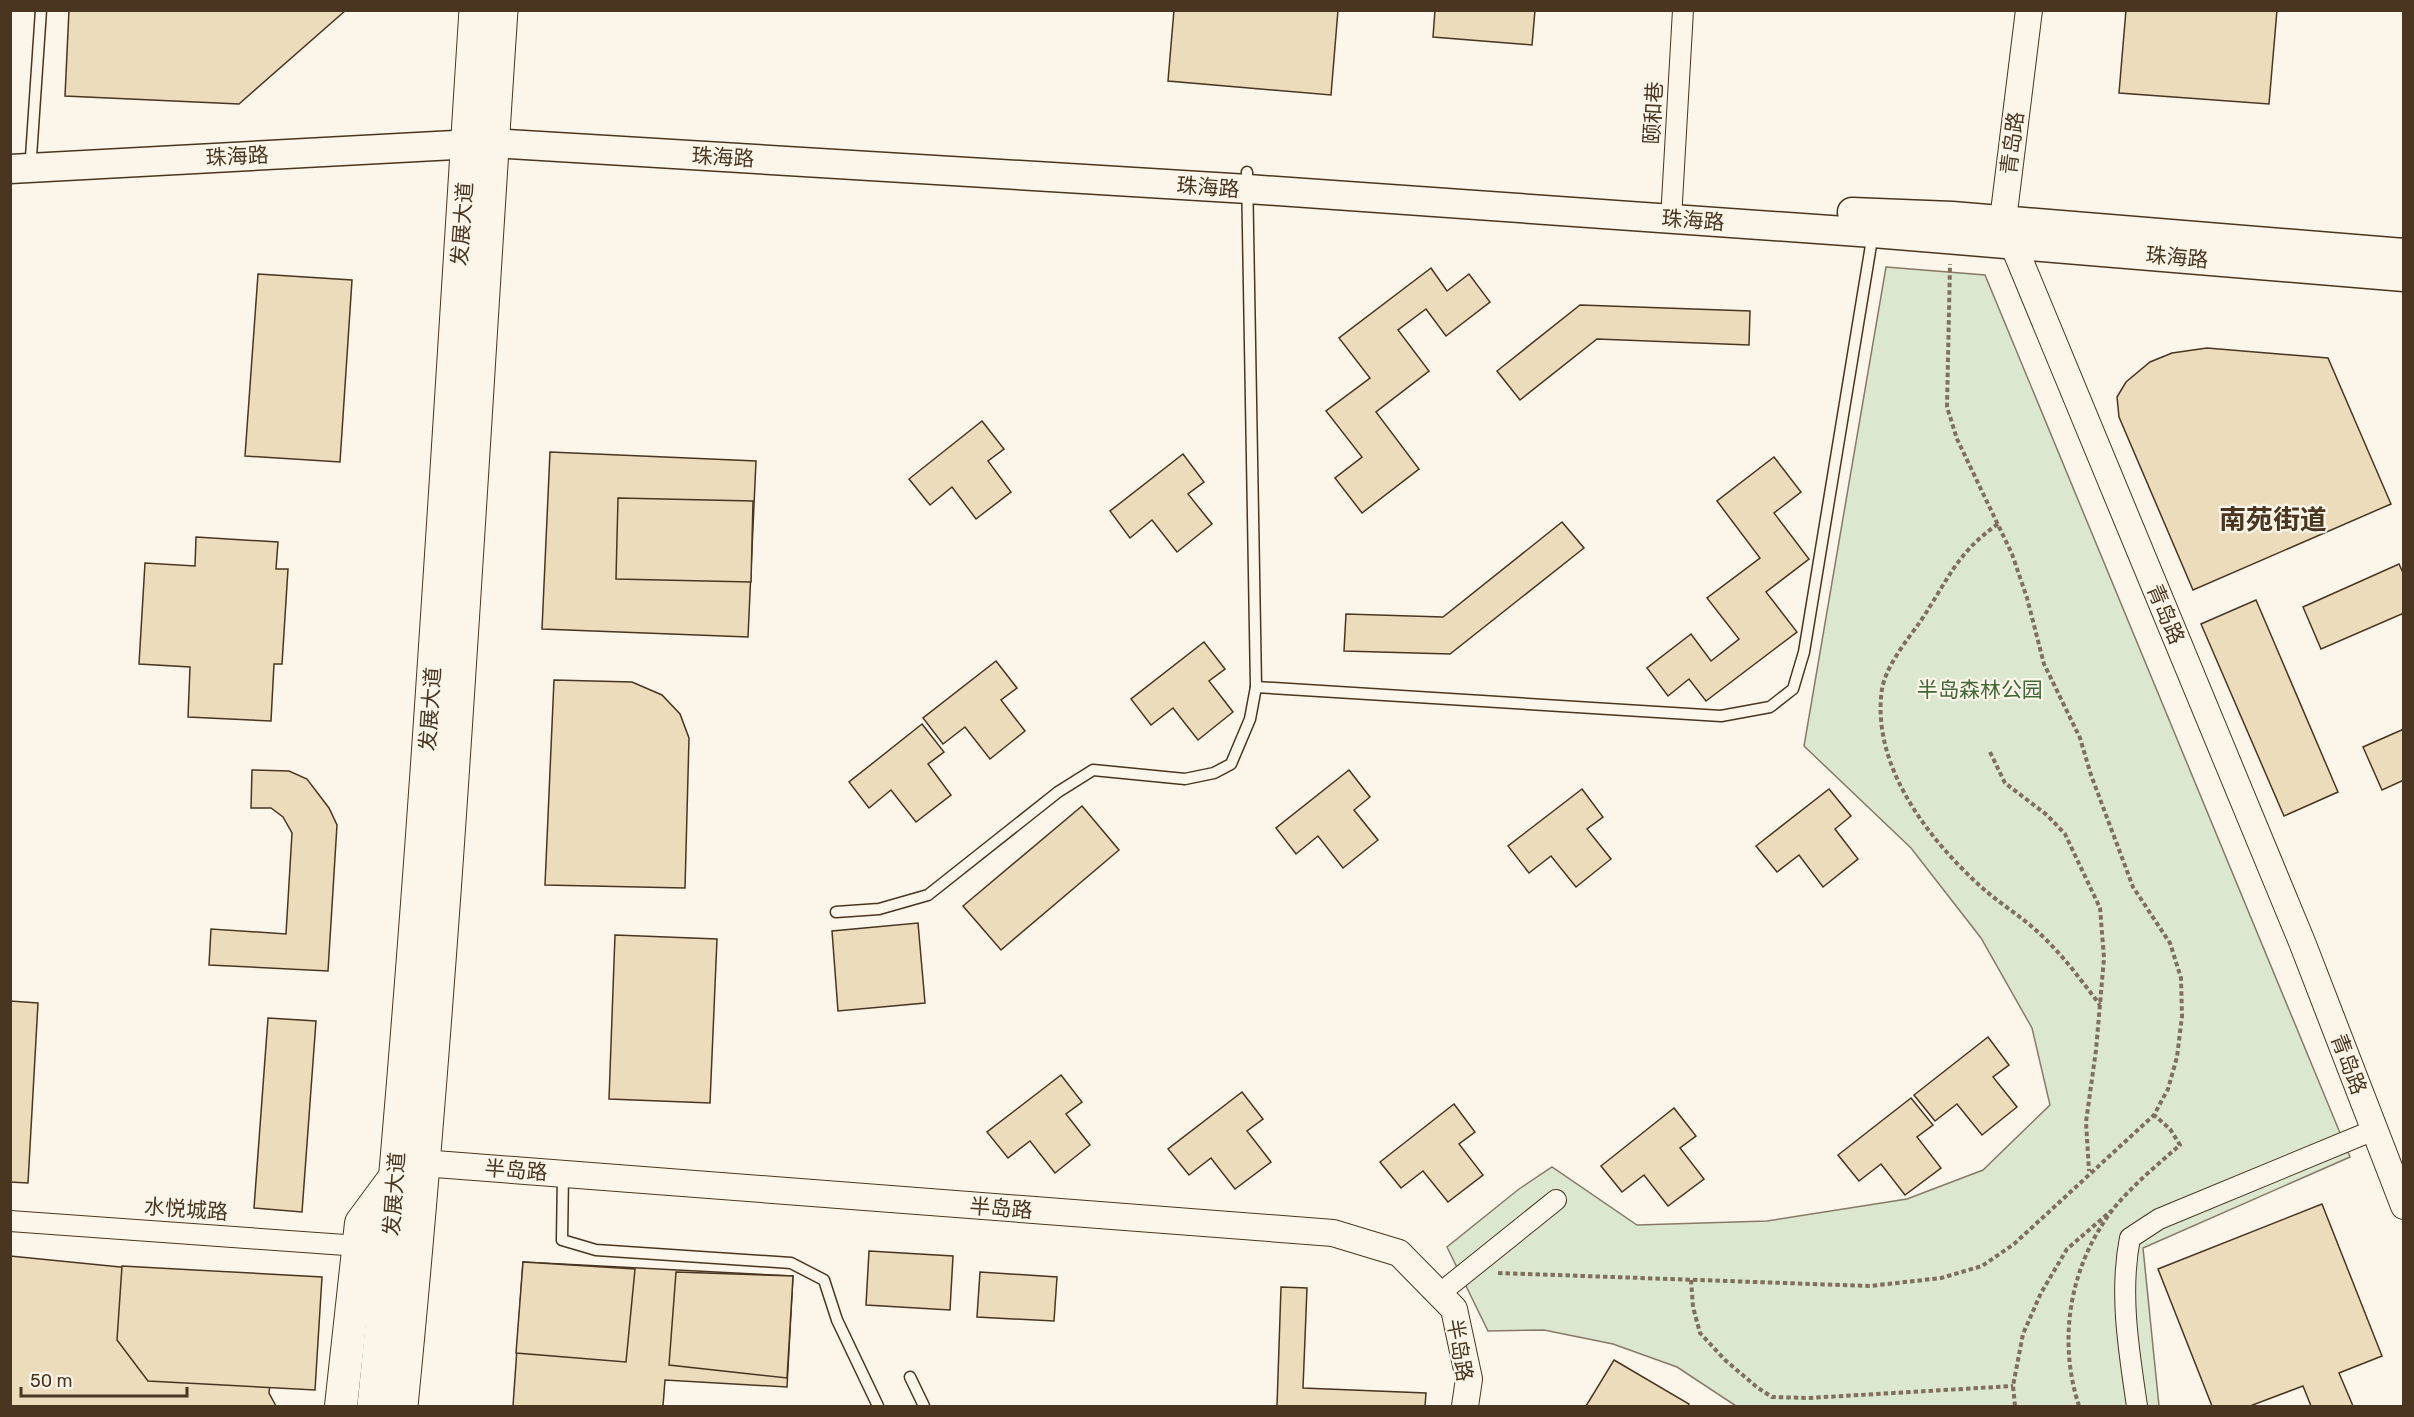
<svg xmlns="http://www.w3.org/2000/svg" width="2414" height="1417" font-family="Rubik,'Noto Sans SC',sans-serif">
	<rect width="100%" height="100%" fill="#fbf6e9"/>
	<!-- green -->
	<polygon fill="#dce7d0" stroke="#887966" stroke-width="1.5" points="1886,267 1985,275 2350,1157 2143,1248 2159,1406 1736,1406 1677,1367 1613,1344 1544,1330 1488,1331 1447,1247 1519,1189 1552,1167 1637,1225 1767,1221 1907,1199 1983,1170 2050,1105 2032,1028 1981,938 1911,848 1804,746"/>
	<!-- building -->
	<g fill="#ecdcbc" stroke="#4a3520" stroke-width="1.5">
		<polygon points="69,10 346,10 239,104 65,96"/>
		<polygon points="1174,10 1338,10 1331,95 1168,81"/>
		<polygon points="1435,10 1535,10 1532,45 1433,37"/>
		<polygon points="2126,10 2277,10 2269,104 2119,93"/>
		<polygon points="1431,268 1447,291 1469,274 1490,302 1446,336 1426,309 1398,330 1429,371 1376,412 1419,469 1362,513 1335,478 1362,457 1326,411 1370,378 1339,338"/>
		<polygon points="258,274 352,280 340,462 245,456"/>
		<polygon points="1580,305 1750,311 1749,345 1597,339 1520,400 1497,371"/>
		<polygon points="2207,348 2328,358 2391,504 2193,590 2119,417 2117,397 2126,382 2150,362 2172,353"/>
		<polygon points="982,421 1004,449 988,461 1011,492 976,519 952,487 930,505 909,479"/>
		<polygon points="550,452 756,461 748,637 542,629"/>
		<polygon points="1183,454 1204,482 1188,494 1212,524 1177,552 1152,520 1130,538 1110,511"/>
		<polygon points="1774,457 1801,492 1774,513 1809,559 1766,592 1797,632 1706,701 1689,679 1668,696 1647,668 1691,634 1711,661 1739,639 1707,598 1760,558 1717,501"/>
		<polygon points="618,498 753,501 751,582 616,579"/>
		<polygon points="1562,522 1584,548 1450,654 1344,651 1346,614 1443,617"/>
		<polygon points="196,537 278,542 276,569 288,569 282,664 274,664 271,721 188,717 190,667 139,664 145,563 195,566"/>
		<polygon points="2399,564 2404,575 2404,613 2321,649 2303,607"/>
		<polygon points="2256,600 2338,792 2284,816 2201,624"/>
		<polygon points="1204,642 1225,669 1209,681 1233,712 1198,740 1173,708 1151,725 1131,699"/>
		<polygon points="996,661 1017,688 1001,700 1025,731 990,759 965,727 943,744 923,718"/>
		<polygon points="554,680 632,682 662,695 680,714 689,738 685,888 545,885"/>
		<polygon points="922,724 944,752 928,764 951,795 916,822 891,790 869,808 849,782"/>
		<polygon points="2404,729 2404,780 2382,790 2363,747"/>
		<polygon points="252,770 289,771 307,779 329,808 337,825 328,971 209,965 211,929 286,934 292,833 283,817 271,808 251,808"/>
		<polygon points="1349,770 1370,797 1354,810 1378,840 1343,868 1318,836 1296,854 1276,828"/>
		<polygon points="1582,789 1603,817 1587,829 1611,859 1576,887 1551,856 1529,873 1508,846"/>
		<polygon points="1829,789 1851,816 1835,829 1858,859 1823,887 1799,855 1777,872 1756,846"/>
		<polygon points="1082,806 1119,850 1001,950 963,906"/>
		<polygon points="918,923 925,1003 838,1011 832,931"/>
		<polygon points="615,935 717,939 710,1103 609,1099"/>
		<polygon points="10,1001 38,1003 28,1183 10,1182"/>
		<polygon points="268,1018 316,1021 302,1212 254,1208"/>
		<polygon points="1988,1037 2009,1065 1993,1077 2017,1107 1982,1135 1957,1104 1935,1121 1914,1095"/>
		<polygon points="1061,1075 1082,1102 1066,1114 1090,1145 1055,1173 1030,1141 1008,1158 987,1132"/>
		<polygon points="1242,1092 1263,1119 1247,1131 1271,1162 1235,1189 1211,1158 1189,1175 1168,1149"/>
		<polygon points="1911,1098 1933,1125 1917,1137 1941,1168 1905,1195 1881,1164 1859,1181 1838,1155"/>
		<polygon points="1454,1104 1475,1132 1459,1144 1483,1175 1448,1202 1423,1171 1401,1188 1380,1162"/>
		<polygon points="1674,1108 1696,1136 1680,1148 1704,1179 1668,1206 1644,1175 1622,1192 1601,1166"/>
		<polygon points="2322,1204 2382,1356 2339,1373 2353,1406 2311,1406 2303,1386 2250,1406 2212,1406 2158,1269"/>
		<polygon points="869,1251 953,1256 950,1310 866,1305"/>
		<polygon points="10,1256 281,1283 269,1393 276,1406 10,1406"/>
		<polygon points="523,1262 793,1276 787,1387 665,1380 663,1406 513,1406"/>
		<polygon points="523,1262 635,1269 626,1362 516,1353"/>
		<polygon points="122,1266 322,1277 315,1390 148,1381 117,1340"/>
		<polygon points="676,1272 793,1276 787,1378 669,1365"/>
		<polygon points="980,1272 1057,1277 1054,1321 977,1317"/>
		<polygon points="1281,1287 1307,1288 1303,1388 1426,1393 1425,1406 1277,1406"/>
		<polygon points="1614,1360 1689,1404 1688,1406 1586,1406"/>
	</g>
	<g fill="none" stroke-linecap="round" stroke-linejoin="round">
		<!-- service casing -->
		<g stroke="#4a3520" stroke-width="13">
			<g id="service">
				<polyline points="31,157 41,10"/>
				<polyline points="1256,687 1721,716 1770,707 1793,689 1804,652 1873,233"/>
				<polyline points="836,912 879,909 928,895 1058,792 1093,770 1185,779 1214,773 1231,764 1250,719 1256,687 1247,172"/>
				<polyline points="563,1174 562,1240 596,1250 791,1263 824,1280 837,1320 878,1406"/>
				<polyline points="910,1377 924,1406"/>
			</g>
		</g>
		<!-- minor casing -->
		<g stroke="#4a3520" stroke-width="22">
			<g id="minor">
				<polyline points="1671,219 1683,10"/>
				<polyline points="10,1221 359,1246"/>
				<polyline points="1439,1294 1556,1200"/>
				<path d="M2137 1406C2129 1352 2119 1293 2130 1238L2159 1219 2374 1130"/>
			</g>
		</g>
		<!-- tertiary casing -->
		<g stroke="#4a3520" stroke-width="28">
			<g id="tertiary">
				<polyline points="2029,10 2003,220 2302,942 2404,1206"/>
				<polyline points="422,1163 1333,1233 1399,1253 1454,1309 1469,1379 1465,1406"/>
			</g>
		</g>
		<!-- secondary casing -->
		<g stroke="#4a3520" stroke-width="31">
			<g id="secondary">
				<polyline points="10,169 492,143 1248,189 1873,233 2404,277"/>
				<polyline points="1852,212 1952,216 2404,253"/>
			</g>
		</g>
		<!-- primary casing -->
		<g stroke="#4a3520" stroke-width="34">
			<polyline id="primary" points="341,1406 361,1223 395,1177"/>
		</g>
		<!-- trunk casing -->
		<g stroke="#4a3520" stroke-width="35">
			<g id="trunk">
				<path d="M374 1406C421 942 446 476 476 10"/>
				<path d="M401 1406C447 942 470 476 501 10"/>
			</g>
		</g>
		<!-- path -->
		<g stroke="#7f6f5c" stroke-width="4" stroke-dasharray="4.5 3" stroke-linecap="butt">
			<path d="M1998 524C1956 553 1947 582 1920 622 1907 640 1886 666 1882 689 1871 764 1926 836 1978 884 1997 902 2020 915 2039 933 2062 954 2081 980 2100 1005"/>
			<polyline points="1990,752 2005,783 2047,815 2065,834 2100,908 2104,958 2096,1050 2086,1122 2089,1171"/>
			<polyline points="1498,1273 1870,1286 1941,1278 1982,1266 2014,1244 2154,1115 2168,1089 2177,1057 2182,1016 2181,978 2170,943 2133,887 2091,775 2080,738 2044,664 2027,598 2012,554 1957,439 1947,407 1950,264"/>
			<polyline points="1691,1280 1693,1307 1700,1333 1725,1360 1758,1388 1772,1397 1808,1398 2013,1386"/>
			<polyline points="2015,1406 2013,1386 2023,1334 2041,1293 2067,1249 2111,1211"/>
			<path d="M2079 1406C2057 1339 2070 1264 2114 1208 2133 1185 2158 1164 2180 1145L2170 1129 2154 1115"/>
		</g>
		<!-- service -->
		<use href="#service" stroke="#fbf6e9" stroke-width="10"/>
		<!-- minor -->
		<use href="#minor" stroke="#fbf6e9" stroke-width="20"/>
		<!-- tertiary -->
		<use href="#tertiary" stroke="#fbf6e9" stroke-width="26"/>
		<!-- secondary -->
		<use href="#secondary" stroke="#fbf6e9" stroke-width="28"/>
		<!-- primary -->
		<use href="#primary" stroke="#fbf6e9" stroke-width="32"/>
		<!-- trunk -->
		<use href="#trunk" stroke="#fbf6e9" stroke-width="33"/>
	</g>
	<g text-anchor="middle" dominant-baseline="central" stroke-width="4.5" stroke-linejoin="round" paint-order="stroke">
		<!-- street labels -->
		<g font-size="21" fill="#4a3520" stroke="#fbf6e9">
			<text transform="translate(1653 113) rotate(-87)">颐和巷</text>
			<text transform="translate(2012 143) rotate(-83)">青岛路</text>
			<text transform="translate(237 156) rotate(-3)">珠海路</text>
			<text transform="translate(723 157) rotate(3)">珠海路</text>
			<text transform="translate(1208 187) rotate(4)">珠海路</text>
			<text transform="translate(1693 220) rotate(4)">珠海路</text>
			<text transform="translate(462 224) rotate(-86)">发展大道</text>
			<text transform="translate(2177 257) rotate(5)">珠海路</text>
			<text transform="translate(2166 614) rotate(67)">青岛路</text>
			<text transform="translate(430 709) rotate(-86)">发展大道</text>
			<text transform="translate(2349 1064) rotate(69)">青岛路</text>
			<text transform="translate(516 1170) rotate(4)">半岛路</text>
			<text transform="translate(394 1194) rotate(-86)">发展大道</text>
			<text transform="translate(1001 1208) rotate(4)">半岛路</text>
			<text transform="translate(186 1209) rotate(4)">水悦城路</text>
			<text transform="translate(1460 1350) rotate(80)">半岛路</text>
		</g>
		<!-- park labels -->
		<g font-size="21" fill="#436837" stroke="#fbf6e9">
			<text x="1980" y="689">半岛森林公园</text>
		</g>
		<!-- district labels -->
		<g font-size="27" font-weight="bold" fill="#4a3520" stroke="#fbf6e9">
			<text x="2273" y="520">南苑街道</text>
		</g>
	</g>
	<!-- border -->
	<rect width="2414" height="1417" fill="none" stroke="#4a3520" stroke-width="24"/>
	<!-- scale -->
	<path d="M21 1387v9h166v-9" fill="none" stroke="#4a3520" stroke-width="3"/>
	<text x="30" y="1387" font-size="18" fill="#4a3520" stroke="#fbf6e9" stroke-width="4.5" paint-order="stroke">50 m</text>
</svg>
